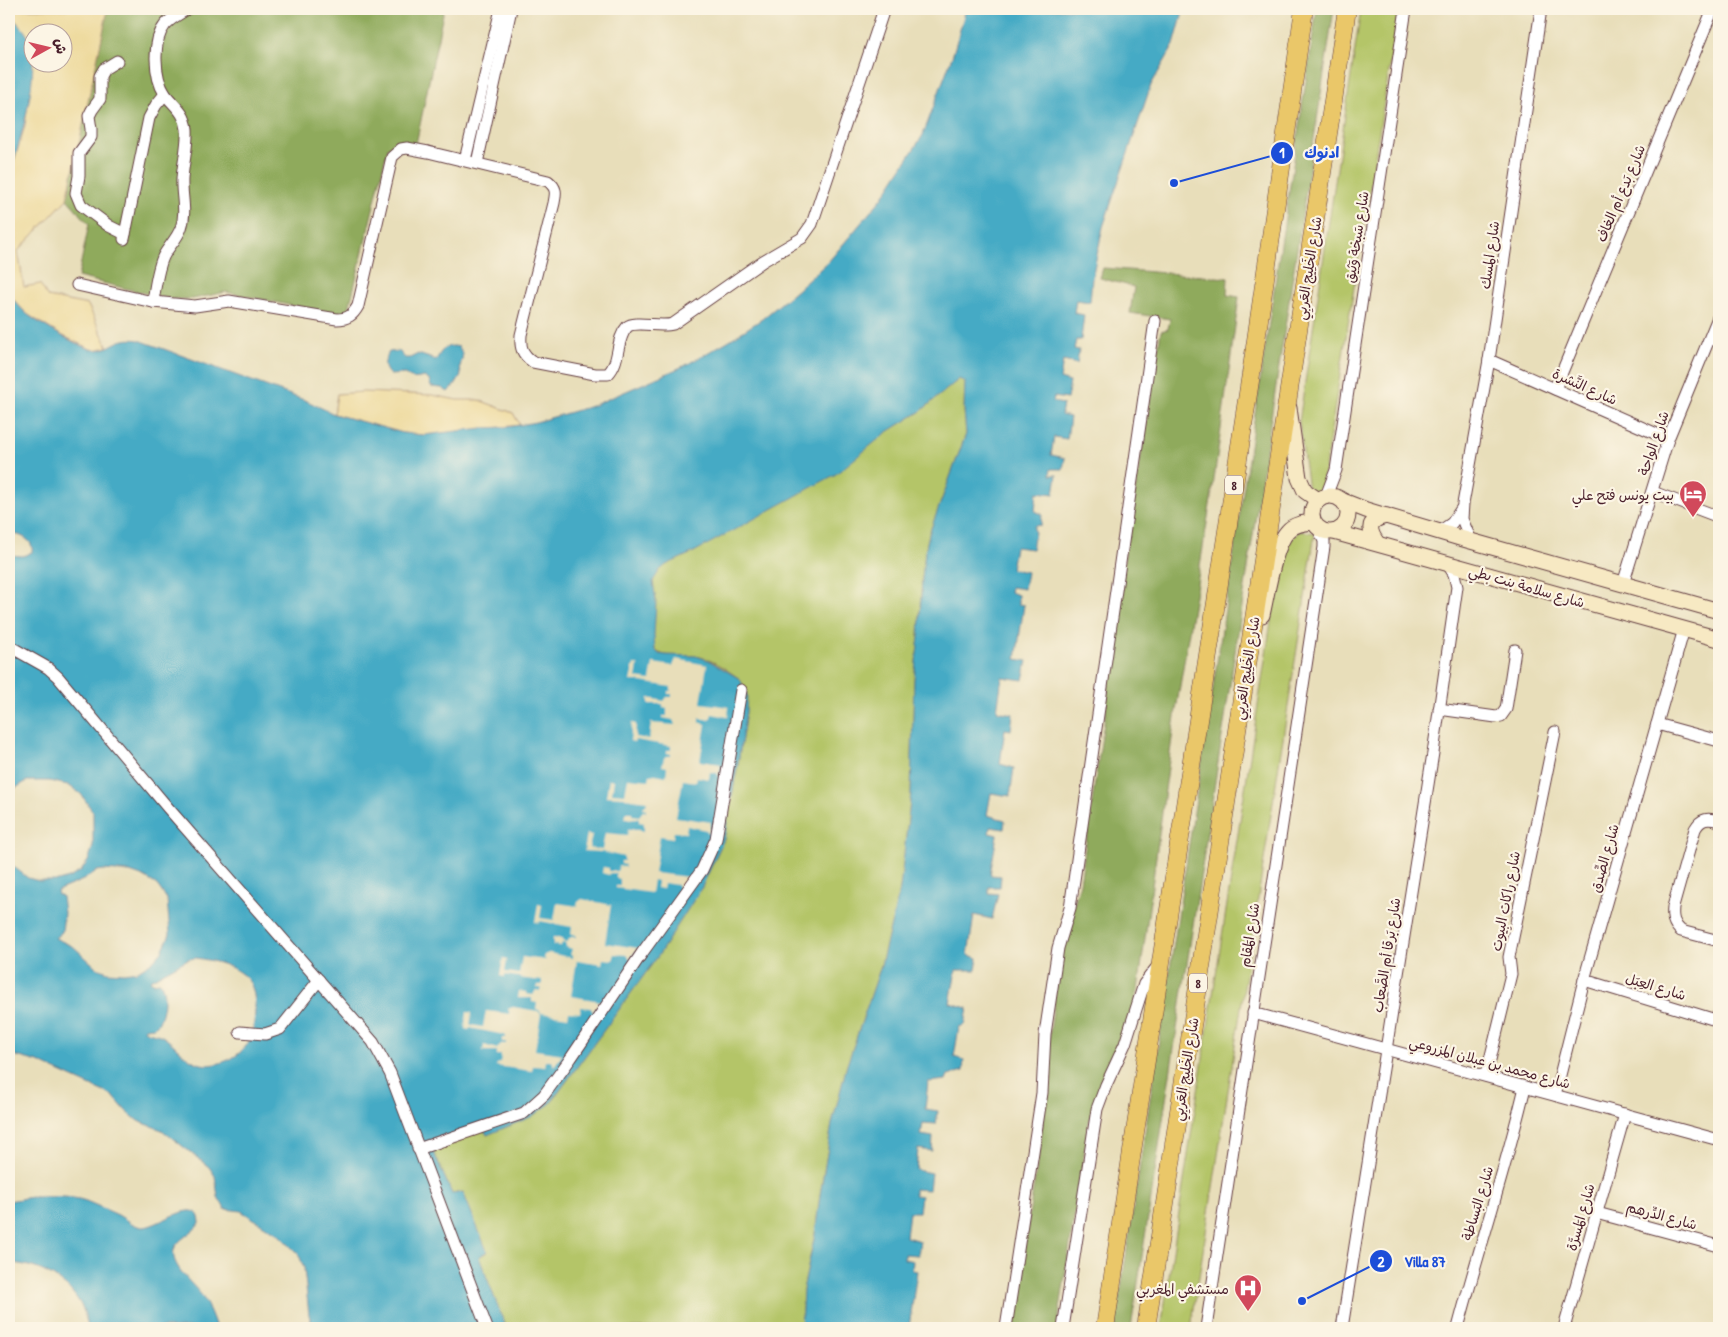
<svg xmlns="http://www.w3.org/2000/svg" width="1728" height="1337" font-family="'Patrick Hand','Playpen Sans Arabic',sans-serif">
	<rect width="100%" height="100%" fill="#fcf5e5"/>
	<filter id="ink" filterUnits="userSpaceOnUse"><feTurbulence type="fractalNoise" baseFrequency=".02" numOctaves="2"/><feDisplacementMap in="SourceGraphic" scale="10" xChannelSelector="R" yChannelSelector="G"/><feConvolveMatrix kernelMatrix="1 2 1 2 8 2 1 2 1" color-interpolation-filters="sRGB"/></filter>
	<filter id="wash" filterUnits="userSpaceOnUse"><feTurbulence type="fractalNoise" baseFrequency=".0096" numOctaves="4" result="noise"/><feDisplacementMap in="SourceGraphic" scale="20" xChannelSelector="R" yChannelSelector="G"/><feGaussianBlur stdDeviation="1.12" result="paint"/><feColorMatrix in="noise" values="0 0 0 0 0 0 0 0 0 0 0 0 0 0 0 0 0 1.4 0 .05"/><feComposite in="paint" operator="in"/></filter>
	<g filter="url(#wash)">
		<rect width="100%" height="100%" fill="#e8deba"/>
		<!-- green -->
		<g fill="#b4c568" stroke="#7f724a">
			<polygon points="1361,9 1399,9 1321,492 1308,490 1299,422"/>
			<path d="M959 379 965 382 964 410 966 434 929 534 925 552 922 578 919 637 914 679 911 793 900 889 880 969 847 1065 832 1124 820 1195 815 1234 803 1290 801 1328H506L479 1257 487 1252 463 1192 452 1194 432 1148 483 1128 487 1135 550 1104 658 956 702 887 724 839 738 763 746 712 740 679C727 670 710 657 694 656 682 655 665 659 655 650 652 636 655 621 655 607 656 599 652 591 653 583 654 565 678 559 692 553L921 411Z"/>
			<polygon points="1299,531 1315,533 1191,1328 1161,1328 1282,551"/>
		</g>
		<!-- forest -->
		<g fill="#8faa5c" stroke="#6c6444">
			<polygon points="108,9 444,9 415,149 388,147 347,317 226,292 193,299 169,299 78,277 89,224 67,199"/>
			<polygon points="1317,9 1334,9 1131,1328 1115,1328"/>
			<polygon points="1103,268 1228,278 1227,295 1239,297 1213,487 1175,716 1138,990 1129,1030 1089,1122 1057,1328 1011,1328 1041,1141 1047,1054 1061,951 1080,883 1106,709 1113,629 1161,331 1168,329 1170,319 1130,313 1134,287 1100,278"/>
		</g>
		<!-- sand -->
		<g fill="#eeda9e" stroke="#9c7c64" fill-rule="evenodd">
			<path d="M9 9H108L67 199 18 251 24 287 40 284 48 297 88 305 108 347 93 350 59 334 27 314 9 295V177L25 126 32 71 18 23 9 15ZM32 32H62V62H32Z"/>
			<polygon points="363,392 411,394 432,395 457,400 479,400 513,413 520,425 424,435 403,433 334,414 337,394"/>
		</g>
		<!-- water -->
		<g fill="#45aac5" stroke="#486478" fill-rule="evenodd">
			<path d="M966 9H1184L1174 45 1151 85 1103 227 1092 278 1090 302 1076 300 1074 313 1084 315 1081 340H1076L1074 349 1079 350 1077 364 1063 361 1060 379 1070 382 1067 399 1054 397 1053 402 1063 404 1061 415 1070 417 1067 439 1054 437 1051 455 1065 458 1063 469H1051L1050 475H1057L1054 494 1037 492 1035 511 1042 514 1041 525 1034 526V531L1035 532 1032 549 1015 547 1011 569 1027 572 1024 589 1011 587 1010 592 1018 595V604L1024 605 1016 659 1027 661 1023 680 1002 677 997 711 1013 714 1011 730 1005 729 1000 764 1014 768 1010 796 991 793 987 815 1005 820 1004 829 990 827 989 833 997 835 990 875 1001 876 1000 887H989V893L998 894 992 919 974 915 968 955 978 958 976 970H956L950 1003 968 1008 965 1025 959 1027 954 1057 964 1060 963 1071 948 1075 946 1080 928 1082 925 1109 938 1111 936 1124 923 1123 921 1135 933 1137 932 1151 918 1149 916 1170 931 1173 929 1190 914 1189V1195L921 1196 919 1212H909L906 1237 920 1241 918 1255 904 1254V1259L913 1261 912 1270 917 1271 909 1328H801L803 1290 815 1234 820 1195 832 1124 847 1065 880 969 900 889 911 793 914 679 919 637 922 578 925 552 929 534 966 434 964 410 965 382 959 379 921 411 886 433 836 474 692 553 666 565 660 570 653 581 656 602 654 635 655 650 659 654 666 655 696 656 708 660 740 679 747 695 746 712 738 763 724 839 702 887 658 956 550 1104 531 1117 487 1135 483 1128 432 1148 452 1194 463 1192 487 1251 479 1257 506 1328H313L309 1315 304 1268 299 1255 278 1234 241 1211 225 1209 218 1197 215 1176 209 1167 162 1130 138 1121 126 1111 113 1096 38 1062 16 1056 11 1052 9 1047V863L28 878 39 881H58L69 878 81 871 88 861 93 846V812L81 794 68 785 49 781H27L9 792V555L23 556 32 552C34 539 19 534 9 533V295C15 301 21 309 27 314 38 323 84 350 95 350 113 350 115 336 139 340L307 401 334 414 403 433 424 435 482 428 508 427 536 422 592 406 686 365 728 341 762 319 797 290 829 261 882 198 923 135 953 54ZM104 870 130 872 144 877 157 885 167 899 170 934 162 951 152 962 138 971 124 973 108 972 97 968 74 947 55 938 62 932 64 913 62 897 61 895H58L57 891 83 880 97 871ZM196 958C215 961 235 965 248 980 259 992 256 1034 246 1046 237 1059 213 1069 198 1063 184 1058 177 1046 165 1038 159 1033 150 1034 144 1030L145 1028 154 1027 158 1024C164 1013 167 993 160 982L152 983 150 980 188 959Z"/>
			<path d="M9 15C15 21 23 27 27 35 44 67 19 144 9 177Z"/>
			<path d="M454 346 459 347C465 358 462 357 460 367 460 370 461 372 461 375 459 382 452 387 448 392L442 388 431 387 429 380 424 377C416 379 411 380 405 374L390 375C382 367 384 362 389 352L399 351 405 358H410L418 354 436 360C441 352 443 346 454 346Z"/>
			<path d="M31 1197C48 1197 69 1195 86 1201 96 1205 107 1210 118 1215 125 1219 134 1226 142 1227 158 1228 199 1193 200 1223 193 1233 181 1237 175 1247 167 1264 194 1284 202 1296 208 1306 213 1317 216 1328H88C87 1322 85 1315 83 1309 70 1281 39 1264 9 1263V1201Z"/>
		</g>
		<!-- pier -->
		<g fill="#e8deba">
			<polygon points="676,659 707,665 701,703 729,707 728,717 712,714 710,720 699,718 699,722 706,724 700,761 721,764 719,777 717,773 710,772 709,779 697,777 696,782 683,780 676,817 711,822 709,834 706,830 687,826 686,833 674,832 673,838 660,836 654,873 688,877 680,890 677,885 664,883 663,889 656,888 657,881 653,880 651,893 616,888 616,886 620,886 620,879 616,878 616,873 610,873 609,875 602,873 603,867 609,868 609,871 617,871 619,866 625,867 625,865 621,864 621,861 624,861 624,857 602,852 584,851 587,834 592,835 589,848 602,850 605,833 627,835 628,830 633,829 644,831 644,823 639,822 639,818 625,819 626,812 632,812 632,815 639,816 643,811 646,811 646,809 643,808 644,806 646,805 647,801 625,798 625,797 606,796 609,779 614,780 612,793 625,794 628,778 649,780 650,775 655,774 666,776 667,767 662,766 664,758 666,756 671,756 671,754 667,753 667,750 671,750 671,746 635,740 634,742 630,741 632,723 636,724 635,737 649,739 651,723 675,725 673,720 663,718 663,716 667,716 667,709 663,708 663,704 649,704 649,698 664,701 667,697 672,697 672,694 668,694 668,691 671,691 671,687 636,681 630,681 634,664 638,665 636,678 650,680 653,663 673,666"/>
			<polygon points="582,899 611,905 605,943 638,948 630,959 627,955 615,954 613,960 603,959 602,964 577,960 571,996 600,1001 593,1013 591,1008 581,1007 580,1013 569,1012 568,1017 541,1013 539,1010 536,1009 537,1003 532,1002 532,998 518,998 519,991 526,992 526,994 533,995 536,990 541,991 541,988 537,988 537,985 542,985 542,981 519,978 519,977 505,975 505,977 500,976 503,958 507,959 505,972 519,974 522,957 546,960 544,958 544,955 549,953 573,958 573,956 570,955 572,949 566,947 566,944 562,943 561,946 553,945 553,937 562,938 562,941 567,942 571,937 576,937 576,935 571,934 572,927 540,921 539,923 535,922 538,904 542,905 540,918 554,920 557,903 577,906 578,902"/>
			<polygon points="513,1007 538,1011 541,1014 535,1050 563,1054 554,1066 552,1061 546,1061 545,1067 533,1066 532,1071 496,1066 497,1064 500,1063 501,1055 497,1055 497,1051 483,1051 484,1045 497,1049 501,1044 506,1044 506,1042 502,1042 502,1038 505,1038 505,1035 470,1028 469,1030 465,1029 467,1012 472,1013 470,1025 483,1027 486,1011 510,1014 508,1009"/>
		</g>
	</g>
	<g filter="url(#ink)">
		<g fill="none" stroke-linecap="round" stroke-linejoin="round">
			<!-- minor casing -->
			<g stroke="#623c40" stroke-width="13">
				<g id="minor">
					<polyline points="117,61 104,69 100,76 100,99 92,110 89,116 91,129 91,137 79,153 79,176 76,193 81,205 109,226 125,234"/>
					<polyline points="465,160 501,9"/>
					<polyline points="477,163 511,9"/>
					<polyline points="124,239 149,118 156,105 165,94"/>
					<path d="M77 285 153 302 195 306 229 301 337 319C348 319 353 315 358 306L392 157 401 149 407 148 428 152 548 181C557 188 556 193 554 203L521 335C520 348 522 354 533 362L595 374H608C621 361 615 340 627 327 635 320 660 328 673 324L763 261 802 238 812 224 884 9"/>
					<path d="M153 302C155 288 157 271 163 257 168 247 177 239 181 228 187 212 181 195 182 179 183 162 188 146 187 129 185 112 174 106 165 94 154 77 152 41 165 25 171 18 180 14 187 9"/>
					<polyline points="1489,360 1668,439"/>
					<polyline points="1555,389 1713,9"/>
					<polyline points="1653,492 1719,517"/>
					<polyline points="1326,496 1336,470 1406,9"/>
					<polyline points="1439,532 1452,523 1462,508"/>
					<polyline points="1471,541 1462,519 1463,504 1489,360 1541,9"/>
					<polyline points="1623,584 1668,439 1719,315"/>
					<polyline points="9,646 48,668 58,677 168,808 373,1042 390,1073 487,1328"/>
					<polyline points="1439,709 1496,717 1501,716 1506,709 1515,650"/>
					<polyline points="1657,724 1719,741"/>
					<path d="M1719 821C1708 818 1701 818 1695 829L1673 907C1672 917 1673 924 1681 931L1719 941"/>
					<polyline points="1584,980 1719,1021"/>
					<polyline points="1253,1013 1719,1140"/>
					<polyline points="240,1032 265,1034 280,1029 319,980"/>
					<polyline points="1486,1076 1511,974 1509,957 1555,732"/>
					<polyline points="1555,1095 1584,980 1684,629"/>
					<polyline points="418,1149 524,1113 544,1095 571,1058 642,953 702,870 716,839 718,827 741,690"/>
					<polyline points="1597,1213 1719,1246"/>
					<polyline points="1006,1328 1042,1093 1045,1034 1058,948 1070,908 1155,321"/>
					<polyline points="1063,1328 1097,1109 1106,1085 1125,1044 1144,984 1160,963"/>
					<polyline points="1206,1328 1324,547 1324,541 1318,528"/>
					<polyline points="1342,1328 1433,753 1457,587 1454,574 1447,563"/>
					<path d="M1458 1328C1479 1248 1506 1168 1525 1087"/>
					<polyline points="1564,1328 1625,1114"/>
				</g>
			</g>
			<!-- secondary casing -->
			<g stroke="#623c40" stroke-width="17">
				<g id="secondary">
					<polyline points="1289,408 1299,478 1305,491 1318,500"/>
					<circle cx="1330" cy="514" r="18"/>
					<polyline points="1343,501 1366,510 1460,538 1719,611"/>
					<polyline points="1334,532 1719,639"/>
					<path d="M1377 543C1367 528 1368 520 1387 516"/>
					<path d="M1262 615C1267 594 1274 545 1288 531 1294 524 1304 523 1313 522"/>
				</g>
			</g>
			<!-- trunk casing -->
			<g stroke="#623c40" stroke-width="19">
				<g id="trunk">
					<polyline points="1105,1328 1253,361 1304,9"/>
					<polyline points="1146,1328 1347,9"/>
				</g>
			</g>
			<!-- minor -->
			<use href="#minor" stroke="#fff" stroke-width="11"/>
			<!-- secondary -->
			<use href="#secondary" stroke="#f7e9c3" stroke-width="15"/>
			<!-- trunk -->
			<use href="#trunk" stroke="#eac769" stroke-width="18"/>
		</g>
	</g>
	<!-- icons -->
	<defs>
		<g id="hotel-pin" transform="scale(1.4375)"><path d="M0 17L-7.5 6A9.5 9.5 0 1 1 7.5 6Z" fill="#d1495b" stroke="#fcf5e5"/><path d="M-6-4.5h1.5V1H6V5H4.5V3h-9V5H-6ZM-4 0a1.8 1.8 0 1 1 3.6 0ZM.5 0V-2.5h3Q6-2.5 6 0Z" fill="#fff"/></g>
		<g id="hospital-pin" transform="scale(1.4375)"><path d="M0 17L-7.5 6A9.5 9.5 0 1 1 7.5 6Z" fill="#d1495b" stroke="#fcf5e5"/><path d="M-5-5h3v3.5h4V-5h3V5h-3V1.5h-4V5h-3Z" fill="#fff"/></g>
	</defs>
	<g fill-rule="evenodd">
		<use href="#hotel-pin" x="1693" y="494"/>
		<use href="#hospital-pin" x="1248" y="1288"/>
	</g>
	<g text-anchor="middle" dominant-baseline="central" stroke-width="4.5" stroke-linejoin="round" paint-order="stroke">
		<!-- shield labels -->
		<g fill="#fcf5e5" stroke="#7f5f63" stroke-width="1">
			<rect x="1225" y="475.5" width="18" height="19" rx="4"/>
			<rect x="1189" y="973.5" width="18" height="19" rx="4"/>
		</g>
		<g font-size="12" font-weight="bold" fill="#4a1f2b">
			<text x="1234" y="485">8</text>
			<text x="1198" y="983">8</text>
		</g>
		<!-- street labels -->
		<g font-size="14" fill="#4a1f2b" stroke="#fcf5e5">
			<text transform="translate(1620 193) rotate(-67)">شارع بَدع أم الغاف</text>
			<text transform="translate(1356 237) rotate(-81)">شارع سَبخة وَثِيق</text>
			<text transform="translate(1489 255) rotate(-82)">شارع المِسك</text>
			<text transform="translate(1308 268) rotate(-81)">شارع الخَلِيج العَربِي</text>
			<text transform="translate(1585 386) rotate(24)">شارع النَّشرة</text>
			<text transform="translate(1653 443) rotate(-71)">شارع الواحة</text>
			<text transform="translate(1527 586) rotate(16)">شارع سلامة بنت بطي</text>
			<text transform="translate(1246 668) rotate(-81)">شارع الخَلِيج العَربِي</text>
			<text transform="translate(1604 858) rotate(-74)">شارع الصِّدق</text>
			<text transform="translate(1505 901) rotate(-79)">شارع راكات البِيوت</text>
			<text transform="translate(1249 935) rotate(-81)">شارع المَقام</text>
			<text transform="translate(1386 955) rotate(-81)">شارع بَرقا أم الصَّعاب</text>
			<text transform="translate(1656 986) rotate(17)">شارع العِبَل</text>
			<text transform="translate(1490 1062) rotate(15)">شارع محمد بن عبلان المزروعي</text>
			<text transform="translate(1185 1069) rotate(-81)">شارع الخَلِيج العَربِي</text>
			<text transform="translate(1477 1203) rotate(-73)">شارع البَساطة</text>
			<text transform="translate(1662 1215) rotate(15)">شارع الدِّرهم</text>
			<text transform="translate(1580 1217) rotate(-74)">شارع المَسرَّة</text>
		</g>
		<!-- poi labels -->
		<g font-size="14" fill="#4a1f2b" stroke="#fcf5e5" text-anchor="end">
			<text x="1674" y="494">بيت يونس فتح علي</text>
			<text x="1229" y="1288">مستشفي المغربي</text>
		</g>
	</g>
	<!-- callouts -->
	<path fill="none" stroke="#1d4ed8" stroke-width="2" d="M1174 183L1282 153M1302 1301L1381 1261"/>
	<g fill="#1d4ed8" stroke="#fcf5e5" stroke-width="2">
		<circle cx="1174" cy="183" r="5"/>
		<circle cx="1302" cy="1301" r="5"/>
		<circle cx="1282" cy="153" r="12"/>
		<circle cx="1381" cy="1261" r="12"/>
	</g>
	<g font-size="15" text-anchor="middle" font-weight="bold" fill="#fff">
		<text x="1282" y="158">1</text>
		<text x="1381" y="1267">2</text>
	</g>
	<g font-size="15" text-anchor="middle" font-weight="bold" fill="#1d4ed8" stroke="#fcf5e5" stroke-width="4.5" stroke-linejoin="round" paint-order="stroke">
		<text x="1322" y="158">ادنوك</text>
		<text x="1425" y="1267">Villa 87</text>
	</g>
	<!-- margin -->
	<rect width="1728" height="1337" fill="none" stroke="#fcf5e5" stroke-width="30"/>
	<!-- north arrow -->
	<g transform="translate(48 48) rotate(82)"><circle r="24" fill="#fcf5e5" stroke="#b59f9b"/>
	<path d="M0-4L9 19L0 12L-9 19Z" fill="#d1495b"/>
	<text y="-8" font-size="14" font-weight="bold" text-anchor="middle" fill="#4a1f2b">ش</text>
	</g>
</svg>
